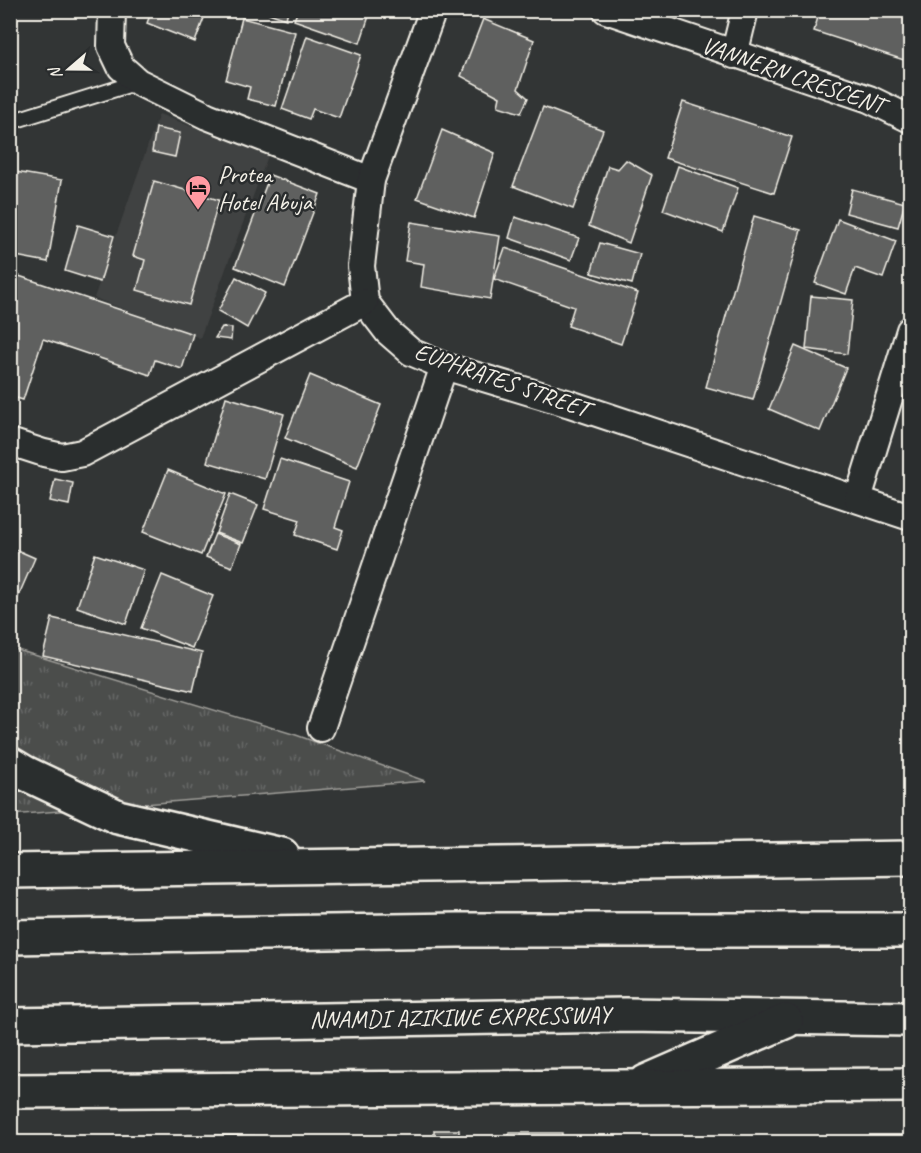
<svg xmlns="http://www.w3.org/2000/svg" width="921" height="1153" font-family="Caveat,sans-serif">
	<defs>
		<pattern id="grass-tufts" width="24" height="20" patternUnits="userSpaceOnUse" patternTransform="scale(1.5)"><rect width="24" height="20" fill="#4b4d4c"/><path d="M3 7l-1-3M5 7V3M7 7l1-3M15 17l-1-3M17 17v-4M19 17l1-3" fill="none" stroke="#666766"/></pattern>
	</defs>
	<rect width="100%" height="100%" fill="#323535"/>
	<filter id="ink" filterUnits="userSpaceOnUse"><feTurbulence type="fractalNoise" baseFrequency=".0167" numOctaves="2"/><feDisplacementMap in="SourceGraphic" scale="12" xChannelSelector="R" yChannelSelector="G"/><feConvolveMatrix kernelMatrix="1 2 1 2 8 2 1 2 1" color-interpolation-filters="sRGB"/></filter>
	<g filter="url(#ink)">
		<!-- built -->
		<polygon fill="#404242" points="159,114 268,156 200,338 94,298"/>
		<!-- grass -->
		<polygon fill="url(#grass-tufts)" stroke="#a09f9a" stroke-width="1.5" points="11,648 296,735 425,781 11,815"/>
		<!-- building -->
		<g fill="#5f605f" stroke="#f4f1e8" stroke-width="1.5">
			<polygon points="152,10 207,10 195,42 147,23"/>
			<polygon points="260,10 288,10 286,19"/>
			<polygon points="298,10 371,10 360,43 294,20"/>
			<polygon points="820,10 910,10 910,62 814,31"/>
			<polygon points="242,18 295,32 276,106 247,99 250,87 226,80"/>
			<polygon points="483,19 534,40 518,89 528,98 521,113 498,106 500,97 461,76"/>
			<polygon points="307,36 361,55 339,118 313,109 309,119 282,109"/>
			<polygon points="683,102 792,137 774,193 665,158"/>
			<polygon points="543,107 603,130 573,209 513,186"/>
			<polygon points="156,128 180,133 175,157 152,152"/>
			<polygon points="442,130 495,153 474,218 417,198"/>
			<polygon points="626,160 652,175 629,243 589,226 608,166 618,169"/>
			<polygon points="678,166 738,188 723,232 663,210"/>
			<polygon points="10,171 62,180 48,262 10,255"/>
			<polygon points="270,175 320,194 285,287 235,267"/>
			<polygon points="154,181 219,200 189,305 137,290 145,260 133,256"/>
			<polygon points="852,189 905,203 898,227 846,213"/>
			<polygon points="754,216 801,230 753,400 706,387"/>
			<polygon points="515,217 579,238 571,260 509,238"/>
			<polygon points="838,219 896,241 883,278 855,268 846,294 815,283"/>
			<polygon points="411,222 500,236 490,299 421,287 424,264 405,261"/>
			<polygon points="78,225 114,236 100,282 65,271"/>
			<polygon points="600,243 640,254 632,284 591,273"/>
			<polygon points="505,248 638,293 621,344 568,326 574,307 494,279"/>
			<polygon points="13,274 193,334 182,369 155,360 150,375 43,339 23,400 10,396 10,282"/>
			<polygon points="236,277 265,293 247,328 218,311"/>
			<polygon points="811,296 853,300 847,354 806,349"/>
			<polygon points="222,327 232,328 231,340 215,338"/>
			<polygon points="795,346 846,368 820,431 769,409"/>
			<polygon points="310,375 381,405 357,467 285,438"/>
			<polygon points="226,397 284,414 265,479 207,462"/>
			<polygon points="280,459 349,482 335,527 343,530 337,549 295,535 300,520 264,509"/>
			<polygon points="168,470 226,494 201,555 143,532"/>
			<polygon points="55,479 73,483 69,505 50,501"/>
			<polygon points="230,494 258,505 243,543 216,533"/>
			<polygon points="215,534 241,544 232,567 206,557"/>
			<polygon points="10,547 35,558 10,615"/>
			<polygon points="95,554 144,570 126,624 77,607"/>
			<polygon points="162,575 213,596 192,648 141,628"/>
			<polygon points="52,618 202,653 193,691 43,656"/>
			<rect x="434" y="1130" width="25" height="12"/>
			<rect x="509" y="1133" width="53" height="9"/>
			<polygon points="188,1135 278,1136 278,1142 188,1142"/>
		</g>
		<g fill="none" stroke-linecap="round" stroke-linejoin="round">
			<!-- lane casing -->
			<g stroke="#f4f1e8" stroke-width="18">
				<polyline id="lane" points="10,122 138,82"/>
			</g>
			<!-- street casing -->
			<g stroke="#f4f1e8" stroke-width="30">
				<g id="street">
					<polyline points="112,10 111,46 121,67 138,82 207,116 371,180"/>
					<polyline points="433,10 371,180 361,266 365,302 388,332 411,352 444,366 570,404 910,517"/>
					<polyline points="606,10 869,99 910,119"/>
					<polyline points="734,55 745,10"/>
					<polyline points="10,442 44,453 62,457 82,453 365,302"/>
					<polyline points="858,499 910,330"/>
					<polyline points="321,728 444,366"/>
				</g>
			</g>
			<!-- highway casing -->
			<g stroke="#f4f1e8" stroke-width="38">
				<g id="highway">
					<polyline points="10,764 25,773 118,817 282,855"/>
					<polyline points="10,871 910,858"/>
					<polyline points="10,937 459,930 910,930"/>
					<polyline points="10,1025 625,1015 910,1019"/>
					<polyline points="646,1082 786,1021"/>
					<polyline points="10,1091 910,1085"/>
				</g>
			</g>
			<!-- lane -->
			<use href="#lane" stroke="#2a2d2e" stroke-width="14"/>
			<!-- street -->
			<use href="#street" stroke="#2a2d2e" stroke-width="26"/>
			<!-- highway -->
			<use href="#highway" stroke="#2a2d2e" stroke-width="33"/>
		</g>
	</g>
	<!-- icons -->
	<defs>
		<g id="hotel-pin" transform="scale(1.35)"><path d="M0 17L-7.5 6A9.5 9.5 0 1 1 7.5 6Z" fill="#ff9aa2" stroke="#2a2d2e"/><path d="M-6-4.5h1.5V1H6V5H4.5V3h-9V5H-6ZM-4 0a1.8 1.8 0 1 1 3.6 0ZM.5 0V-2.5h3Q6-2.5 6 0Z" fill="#111"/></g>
	</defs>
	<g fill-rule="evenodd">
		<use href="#hotel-pin" x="198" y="188"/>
	</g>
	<g text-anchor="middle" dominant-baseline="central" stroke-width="5" stroke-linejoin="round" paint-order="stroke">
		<!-- street labels -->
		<g font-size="24" fill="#f4f1e8" stroke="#2a2d2e">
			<text transform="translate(793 75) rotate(19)">VANNERN CRESCENT</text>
			<text transform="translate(502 380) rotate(19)">EUPHRATES STREET</text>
			<text transform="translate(460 1017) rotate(-1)">NNAMDI AZIKIWE EXPRESSWAY</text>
		</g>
		<!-- poi labels -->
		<g font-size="24" fill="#f4f1e8" stroke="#2a2d2e" text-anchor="start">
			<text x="218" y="174">Protea<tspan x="218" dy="28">Hotel Abuja</tspan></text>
		</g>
	</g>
	<!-- margin -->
	<rect width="921" height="1153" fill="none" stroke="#2a2d2e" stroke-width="36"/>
	<rect x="18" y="18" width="885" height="1117" fill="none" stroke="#f4f1e8" stroke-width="2" filter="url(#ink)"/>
	<!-- north arrow -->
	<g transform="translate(69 69) rotate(250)" stroke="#2a2d2e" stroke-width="4.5" paint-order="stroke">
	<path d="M0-4.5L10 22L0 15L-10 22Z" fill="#f4f1e8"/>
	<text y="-9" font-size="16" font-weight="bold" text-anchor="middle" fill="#f4f1e8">N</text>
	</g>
</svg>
